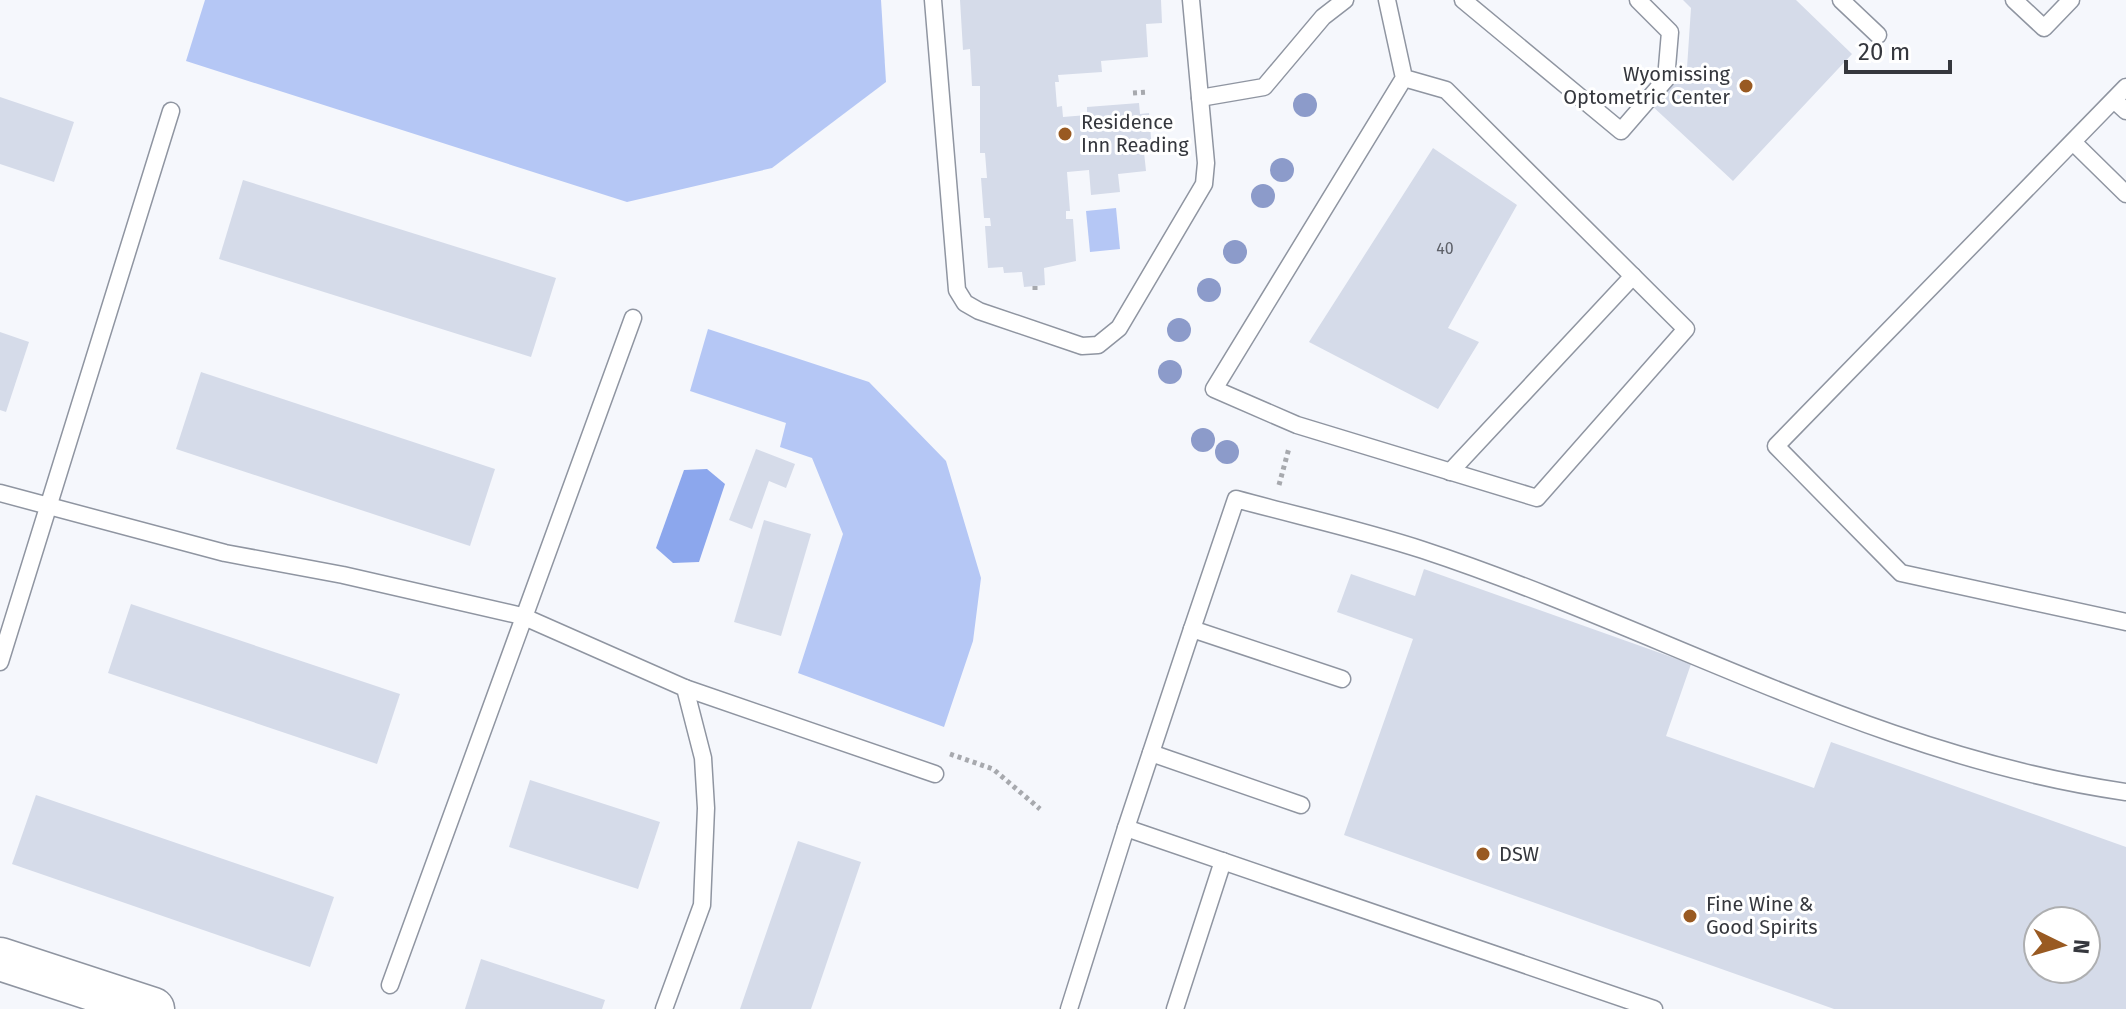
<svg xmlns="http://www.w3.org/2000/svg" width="2126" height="1009" font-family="'Fira Sans',sans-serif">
	<rect width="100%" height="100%" fill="#f5f7fc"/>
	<!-- green -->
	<g fill="#b5c7f5">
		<polygon points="205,0 881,0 886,82 772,168 627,202 186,61"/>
		<polygon points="1116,208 1120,249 1090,252 1086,211"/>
		<polygon points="708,329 869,382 946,461 981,578 973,641 944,727 798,673 843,534 812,458 780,447 786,423 690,391"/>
	</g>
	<!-- water -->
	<polygon fill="#8ca7ed" points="707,469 725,484 699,562 673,563 656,548 684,470"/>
	<!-- building -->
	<g fill="#d5dbe9" fill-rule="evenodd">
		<polygon points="960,0 1161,0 1162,23 1146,24 1148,57 1101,61 1102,72 1058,75 1059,82 1055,82 1057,107 1062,106 1063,117 1087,115 1087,107 1139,103 1140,114 1149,113 1152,151 1144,152 1146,171 1118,174 1120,192 1091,195 1089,170 1067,172 1070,211 1066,211 1066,219 1073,219 1076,261 1044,268 1045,285 1024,287 1022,272 1004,273 1003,267 988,268 985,226 991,226 990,218 984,218 981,178 987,178 985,153 980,153 980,86 972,86 970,49 963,50"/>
		<polygon points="1683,0 1796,0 1852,54 1733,181 1650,104 1687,68 1691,8"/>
		<polygon points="0,97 74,122 54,182 0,164"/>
		<polygon points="1433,148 1517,205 1448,328 1479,342 1438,409 1309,342"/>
		<polygon points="243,180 556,278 531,357 219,259"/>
		<polygon points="0,332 29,342 6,412 0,410"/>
		<polygon points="201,372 495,469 470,546 176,449"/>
		<polygon points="756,449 795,464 786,488 769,481 752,529 729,520"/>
		<polygon points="764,520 811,534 781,636 734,622"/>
		<path d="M1424 569 1691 664 1666 736 1814 788 1831 742 2126 847V1009H1834L1344 835 1413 639 1337 612 1351 574 1415 596ZM2038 921H2086V969H2038Z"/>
		<polygon points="131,604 400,694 377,764 108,673"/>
		<polygon points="530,780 660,822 638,889 509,847"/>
		<polygon points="36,795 334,897 310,967 12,864"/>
		<polygon points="798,841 861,862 811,1009 740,1009"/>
		<polygon points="481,959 605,1000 602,1009 465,1009"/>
	</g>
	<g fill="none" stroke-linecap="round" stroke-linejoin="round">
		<!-- lane casing -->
		<g stroke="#8f95a1" stroke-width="19">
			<g id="lane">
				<polyline points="933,0 957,290 965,303 979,311 1082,346 1098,345 1119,328 1204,184 1206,163 1191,0"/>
				<polyline points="1387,0 1404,78 1214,389 1297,425 1537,498 1686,329 1446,90 1404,78"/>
				<polyline points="1463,0 1621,131 1666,79 1670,32 1638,0"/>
				<polyline points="1841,0 1878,35"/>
				<polyline points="2014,0 2044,28 2071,0"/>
				<polyline points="2126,87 1776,446 1901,573 2126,622"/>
				<polyline points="1200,98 1264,87 1323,17 1345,0"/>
				<polyline points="2114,100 2126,111"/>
				<polyline points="2073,142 2126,194"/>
				<polyline points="1450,472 1633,276"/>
				<polyline points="0,493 225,553 343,575 522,616 685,688 703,758 706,808 702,905 664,1009"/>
				<path d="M1192 629 1236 499C1298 516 1362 530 1423 550 1659 628 1878 757 2126 792"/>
				<polyline points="0,662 171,111"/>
				<polyline points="685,688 935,774"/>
				<polyline points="1151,753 1301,805"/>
				<polyline points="1126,828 1192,629 1342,679"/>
				<polyline points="390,985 633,318"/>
				<polyline points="1069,1009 1126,828 1654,1009"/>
				<polyline points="1175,1009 1223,861"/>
			</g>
		</g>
		<!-- secondary casing -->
		<g stroke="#8f95a1" stroke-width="45">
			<polyline id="secondary" points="0,959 153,1009"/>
		</g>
		<!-- path -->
		<g stroke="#a7a9ae" stroke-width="5" stroke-dasharray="4 4" stroke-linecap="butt">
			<polyline points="1133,93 1148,92"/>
			<polyline points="1035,286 1035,294"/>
			<polyline points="1279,485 1289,448"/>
			<polyline points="950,754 993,769 1040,809"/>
		</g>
		<!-- lane -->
		<use href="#lane" stroke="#fff" stroke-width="16"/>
		<!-- secondary -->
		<use href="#secondary" stroke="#fff" stroke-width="42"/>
	</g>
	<!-- trees -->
	<g fill="#8c9bca">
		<circle cx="1305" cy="105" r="12"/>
		<circle cx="1282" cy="170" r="12"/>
		<circle cx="1263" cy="196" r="12"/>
		<circle cx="1235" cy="252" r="12"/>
		<circle cx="1209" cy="290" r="12"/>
		<circle cx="1179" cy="330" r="12"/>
		<circle cx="1170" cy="372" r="12"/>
		<circle cx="1203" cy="440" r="12"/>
		<circle cx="1227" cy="452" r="12"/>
	</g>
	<!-- markers -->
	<g fill="#995a22" stroke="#fff" stroke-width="3">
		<circle cx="1746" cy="86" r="8"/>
		<circle cx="1065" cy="134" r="8"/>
		<circle cx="1483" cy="854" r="8"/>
		<circle cx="1690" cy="916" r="8"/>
	</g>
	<g text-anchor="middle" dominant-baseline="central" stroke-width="6" stroke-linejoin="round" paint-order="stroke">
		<!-- number labels -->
		<g font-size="16" fill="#5d6068">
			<text x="1445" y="248">40</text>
		</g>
		<!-- poi labels -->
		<g font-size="20" fill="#35373d" stroke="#fff" text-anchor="start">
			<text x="1730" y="74" text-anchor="end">Wyomissing<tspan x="1730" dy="23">Optometric Center</tspan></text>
			<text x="1081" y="122">Residence<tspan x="1081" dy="23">Inn Reading</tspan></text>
			<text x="1499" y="854">DSW</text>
			<text x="1706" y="904">Fine Wine &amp;<tspan x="1706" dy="23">Good Spirits</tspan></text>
		</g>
	</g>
	<!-- north arrow -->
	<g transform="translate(2062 945) rotate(95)"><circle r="38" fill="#ffffff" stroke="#aeafb1" stroke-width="2"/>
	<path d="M0-6L14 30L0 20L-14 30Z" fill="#995a22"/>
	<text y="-12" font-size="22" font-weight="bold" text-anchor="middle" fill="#35373d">N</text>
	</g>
	<!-- scale -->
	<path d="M1846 60v12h104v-12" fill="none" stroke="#35373d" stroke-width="4"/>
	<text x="1858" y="60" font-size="24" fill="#35373d" stroke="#ffffff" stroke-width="6" paint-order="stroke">20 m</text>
</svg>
